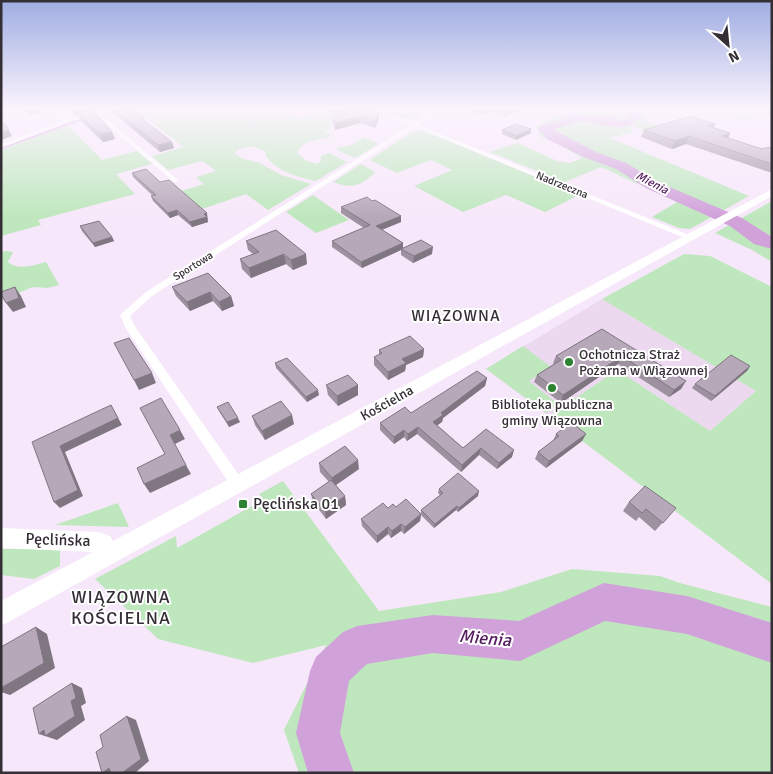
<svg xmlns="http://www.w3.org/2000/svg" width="773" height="774" font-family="Signika,sans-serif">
	<rect width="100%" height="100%" fill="#f7e7fa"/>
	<!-- built -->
	<polygon fill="#ecd8ef" points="602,299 718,368 756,391 710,431 617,370 549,416 486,369"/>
	<!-- green -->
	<g fill="#bee7bd">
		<path d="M135 110H282L299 118 321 110H340L333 113 337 120 329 124 334 126 324 131 333 136C318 141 305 138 297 153L307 161 317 164 321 161V156L329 153 347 162 316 181C298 177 277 172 266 156V152C256 146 243 144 235 153L241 158 260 163 281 175 311 184 268 210 246 194 202 209 181 191 204 184 196 177 216 171 202 161 168 170 152 156 184 147Z"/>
		<path d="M384 110H414L424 114C409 125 399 116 384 110Z"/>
		<polygon points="566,110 644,110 645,121 665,127 649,133 633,126 630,128 633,130 633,132 610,138 749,196 690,229 679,228 652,217 677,202 601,167 565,182 490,152 518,143 557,161 570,163 582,158 552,140 541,137 536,126 559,115 579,114"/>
		<polygon points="707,110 736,110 758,116 745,121"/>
		<polygon points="68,125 102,160 137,151 152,164 116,174 135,194 38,220 41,225 1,236 1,150"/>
		<polygon points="413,131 424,131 579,195 545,212 506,195 463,212 414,186 452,170 431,160 397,173 370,160"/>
		<polygon points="364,137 379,144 355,158 339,151 337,148 351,145"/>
		<path d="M361 164 375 172C362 186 352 189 333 182Z"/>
		<polygon points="313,195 349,220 316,233 286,212"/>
		<polygon points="772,201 772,262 752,250 715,233"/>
		<path d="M6 251 13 252 8 262C18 271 35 265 46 262L59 285 48 288 33 287 1 300V252Z"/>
		<polygon points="684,254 710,256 772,287 772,584 549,416 617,370 710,431 756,391 602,299"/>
		<polygon points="523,346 551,367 529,381 558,404 546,413 486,369"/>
		<polygon points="283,481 379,611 501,592 572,569 660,576 680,583 772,607 772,773 299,773 284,730 326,645 253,663 158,639 95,579 176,536 177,548 252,506 266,503 259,494"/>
		<polygon points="118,503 129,527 55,525"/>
		<polygon points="1,549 60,549 60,566 34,579 1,575"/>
	</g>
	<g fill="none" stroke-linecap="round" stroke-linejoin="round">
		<!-- stream -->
		<g stroke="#d1a2da" stroke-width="2.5">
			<polyline points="89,112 99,110"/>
			<polyline points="1,148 85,118"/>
		</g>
		<!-- river -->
		<g fill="#d1a2da" fill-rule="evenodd">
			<path d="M624 110H637L641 115C624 140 599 118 576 122 570 123 561 128 554 130L596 152 626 163 658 182 742 218 772 237V249L754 244 730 226 646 188 616 169 586 158 547 139 538 129 540 126 562 119 571 114 625 119 628 115Z"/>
			<polygon points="604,583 687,596 772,623 772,663 687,634 605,621 520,661 433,653 367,664 349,681 340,733 354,773 308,773 296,733 310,671 316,657 343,632 357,626 433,615 519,621"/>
		</g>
		<!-- street -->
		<g fill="#fff" fill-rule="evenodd">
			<path d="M50 110H56L63 118C79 119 94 110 111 110L101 114 179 181 174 182 96 115 72 121 1 148V144L63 121 59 120Z"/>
			<polygon points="375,110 382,110 414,123 432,110 438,110 419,125 694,237 687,239 415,127 152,296 130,316 134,325 243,481 245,485 243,489 238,491 233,489 125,327 120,315 146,292 411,125"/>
		</g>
		<!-- secondary -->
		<polygon fill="#fff" fill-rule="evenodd" points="772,189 772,196 1,626 1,601 93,552 1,548 1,528 99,532 110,536 113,541"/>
	</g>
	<!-- wall -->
	<g fill="#9d909f">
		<polygon points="69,110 89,110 115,139 103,142 81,121 78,115 75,115"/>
		<polygon points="111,110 133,110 174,148 160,152 112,112"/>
		<polygon points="324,110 373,110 379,119 375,128 360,123 335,130 333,123 332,116 336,114"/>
		<polygon points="466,110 522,110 505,116 492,112 482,115"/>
		<polygon points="770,110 772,110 772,116 767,115"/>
		<polygon points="713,128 730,133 728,138 762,149 772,148 772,171 769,172 686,144 672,149 641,137 644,130"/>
		<polygon points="502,130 531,133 516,140 502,134"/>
		<polygon points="132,173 160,182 208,218 207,218 208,222 192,227 178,215 170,218 153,201 151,196 153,196 133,177"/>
		<polygon points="341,207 401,222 382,230 403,243 403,248 432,254 413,263 401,255 401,250 362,268 332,247 332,241 364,228 341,213"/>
		<polygon points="80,226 112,237 114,241 95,247 82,231"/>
		<polygon points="246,241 307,264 293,270 286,264 251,278 242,269 240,259 253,254 248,250"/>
		<polygon points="208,273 231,296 234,306 222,311 213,301 190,311 176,296 172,287"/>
		<polygon points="602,329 681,389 669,397 618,364 561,403 534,382 537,375 554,364 553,363 556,356"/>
		<polygon points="424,349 423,357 406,365 405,371 388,380 374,365 374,357 379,355 379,350"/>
		<polygon points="275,363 319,395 307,402 276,368"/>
		<polygon points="750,366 747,371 711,401 692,388 695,384"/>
		<polygon points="487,378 485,386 443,418 442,422 437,425 463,448 486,429 512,457 497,469 479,455 461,472 417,434 407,441 404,437 394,444 380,430 380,423 411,413"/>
		<polygon points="326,385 358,385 358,395 338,406 328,395"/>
		<polygon points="217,407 240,422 229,427 219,411"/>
		<polygon points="252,416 294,424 265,440 255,425"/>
		<polygon points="556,434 586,434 582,441 546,468 535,459 538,452 553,441"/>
		<polygon points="319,463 359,469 336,485 345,496 346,505 326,519 313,502 311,494 329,482 320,472"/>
		<polygon points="439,489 478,496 458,512 456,510 434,528 421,515 420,521 404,534 401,531 391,538 388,534 377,543 362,526 361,519 388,508 396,507 421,514 421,510 440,495 438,493"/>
		<polygon points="629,502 676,508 655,531 639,517 636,521 623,511"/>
	</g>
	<!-- shaded-wall -->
	<g fill="#807682">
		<polygon points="25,110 42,110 43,113 28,115"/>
		<polygon points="73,110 89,110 89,112 75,115"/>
		<polygon points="483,110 492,110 492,112 482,115"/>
		<polygon points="506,110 522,110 505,116"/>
		<polygon points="379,112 379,119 375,128 375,121"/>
		<polygon points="360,116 360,123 335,130 335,123"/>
		<polygon points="715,124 712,131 708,126"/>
		<polygon points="531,129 531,133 516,140 516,136"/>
		<polygon points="9,130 12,136 1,140 1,132"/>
		<polygon points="112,132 115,139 103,142 100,134"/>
		<polygon points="730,133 727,140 722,136"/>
		<polygon points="689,136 686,144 672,149 675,141"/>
		<polygon points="172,142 174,148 160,152 158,145"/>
		<polygon points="177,210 178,215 170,218 168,213"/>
		<polygon points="207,213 208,222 192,227 190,222 204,214"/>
		<polygon points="401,216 401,222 376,232 376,226"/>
		<polygon points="112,237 114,241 95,247 93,243"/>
		<polygon points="403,243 403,250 401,249 401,250 362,268 361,262"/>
		<polygon points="433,247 432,254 413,263 414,256"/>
		<polygon points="284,254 286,264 251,278 249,268"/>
		<polygon points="306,254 307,264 293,270 291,260"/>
		<polygon points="15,287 21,296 26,307 13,312 6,303"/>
		<polygon points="210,292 213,301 190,311 187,302"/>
		<polygon points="231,296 234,306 222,311 219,302"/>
		<polygon points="424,349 423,357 406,365 405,371 388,380 388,372 402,359"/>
		<polygon points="622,356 618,364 561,403 563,395"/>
		<polygon points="750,366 747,371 711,401 715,396"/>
		<polygon points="152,373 156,383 139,390 134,380"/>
		<polygon points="487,378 485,386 443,418 442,422 432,429 433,422 441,413"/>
		<polygon points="686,381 681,389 669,397 674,390"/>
		<polygon points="358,385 358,395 338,406 337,396"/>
		<polygon points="318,390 319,395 307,402 306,397"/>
		<polygon points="111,405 122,425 65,452 83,496 60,508 54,502 60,446"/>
		<polygon points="292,415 294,424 265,440 262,431"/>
		<polygon points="238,418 240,422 229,427 227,422"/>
		<polygon points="418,427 417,434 407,441 408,434"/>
		<polygon points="180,430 185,439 175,444 170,435"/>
		<polygon points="404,430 404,437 394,444 394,437"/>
		<polygon points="586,434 582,441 546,468 549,461"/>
		<polygon points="481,448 479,455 461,472 462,465"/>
		<polygon points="514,450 512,457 497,469 499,463"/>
		<polygon points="358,460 359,469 333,487 332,478"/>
		<polygon points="186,465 191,474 150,493 144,484"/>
		<polygon points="479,491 478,496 458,512 459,508"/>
		<polygon points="345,496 346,505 326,519 325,510"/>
		<polygon points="457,506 456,510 434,528 435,524"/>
		<polygon points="421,514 420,521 404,534 405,527"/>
		<polygon points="401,524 401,531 391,538 392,531"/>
		<polygon points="388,527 388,534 377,543 377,536"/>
		<polygon points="36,627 47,634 55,668 10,695 1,692 1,688"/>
		<polygon points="72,683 82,688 86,703 81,706 85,720 57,740 39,734 71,701"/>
		<polygon points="127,716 136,720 149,761 135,773 122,773"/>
		<polygon points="109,768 115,773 102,773"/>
	</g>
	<!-- building -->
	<g fill="#b7a8b9" stroke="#807682">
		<polygon points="93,110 112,132 100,134 78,114"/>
		<polygon points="115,110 133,110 144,117 141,118 172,142 158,145"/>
		<polygon points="344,110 373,110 379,112 375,121 360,116 335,123 332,116 345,110"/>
		<polygon points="691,116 715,124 708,126 730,133 722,136 762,149 769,147 772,148 772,164 689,136 675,141 644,130"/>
		<polygon points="1,120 9,130 1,132"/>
		<polygon points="516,124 531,129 516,136 502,130"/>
		<polygon points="146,169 160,182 169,180 207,213 204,214 207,217 190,222 177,210 168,213 151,196 156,195 132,173"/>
		<polygon points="367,197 372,201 375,200 401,216 376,226 403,243 361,262 332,241 370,225 341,207"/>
		<polygon points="99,221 112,237 93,243 80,226"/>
		<polygon points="276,230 306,254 291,260 284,254 249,268 240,259 259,252 246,241"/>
		<polygon points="421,240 433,247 414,256 401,249"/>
		<polygon points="208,273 231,296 219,302 210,292 187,302 172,287"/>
		<polygon points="15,287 19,298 6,303 1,294 1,292"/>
		<polygon points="602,329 686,381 674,390 622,356 563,395 537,375 561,360 556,356"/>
		<polygon points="410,336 424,349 402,359 406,363 388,372 374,357 382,353 379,350"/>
		<polygon points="129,338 152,373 134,380 114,343"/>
		<polygon points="731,355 750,366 715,396 695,384"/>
		<polygon points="287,358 318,390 306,397 275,363"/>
		<polygon points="477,371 487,378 441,413 443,415 433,422 463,448 486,429 514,450 499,463 481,448 462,465 418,427 408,434 404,430 394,437 380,423 405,407 411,413"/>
		<polygon points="348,375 358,385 337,396 326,385"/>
		<polygon points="161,398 180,430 170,435 186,465 144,484 137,468 165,454 140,408"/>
		<polygon points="281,401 292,415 262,431 252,416"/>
		<polygon points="228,402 238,418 227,422 217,407"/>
		<polygon points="111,405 118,418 60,446 78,490 54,502 32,442"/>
		<polygon points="571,422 586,434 549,461 538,452 559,436 556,434"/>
		<polygon points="345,446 358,460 332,478 319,463"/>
		<polygon points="458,473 479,491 459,508 457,506 435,524 421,510 443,493 439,489"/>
		<polygon points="331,480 345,496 325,510 311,494"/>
		<polygon points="645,486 676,508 663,523 646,509 642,513 629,502"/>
		<polygon points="406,499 421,514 405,527 401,524 392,531 388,527 377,536 361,519 383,503 388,508 393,504 396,507"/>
		<polygon points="36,627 44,663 1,688 1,647"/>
		<polygon points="72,683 76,698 71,701 75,716 45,736 44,730 39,734 33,708"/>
		<polygon points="127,716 141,759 122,773 111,773 109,768 102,773 96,752 103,747 100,735"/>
	</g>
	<!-- sky -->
	<linearGradient id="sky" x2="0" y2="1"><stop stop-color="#9fade2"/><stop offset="0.5" stop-color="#fbf4fd"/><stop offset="1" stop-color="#fbf4fd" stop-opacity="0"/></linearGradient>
	<rect width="773" height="218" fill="url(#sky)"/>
	<!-- markers -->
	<g fill="#2c8332" stroke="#fff" stroke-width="2">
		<circle cx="569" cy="362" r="5"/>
		<circle cx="552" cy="388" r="5"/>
		<rect x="238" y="499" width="10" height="10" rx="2.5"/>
	</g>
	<g text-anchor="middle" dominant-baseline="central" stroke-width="4" stroke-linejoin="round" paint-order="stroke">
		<!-- far-street labels -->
		<g font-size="11" fill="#342e35" stroke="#fff">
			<text transform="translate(562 185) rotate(22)">Nadrzeczna</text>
			<text transform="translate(193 266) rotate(-32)">Sportowa</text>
		</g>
		<!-- far-water labels -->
		<g font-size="12" font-style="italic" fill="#541b5f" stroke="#fff">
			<text transform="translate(652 183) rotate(28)">Mienia</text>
		</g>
		<!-- poi labels -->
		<g font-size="14" fill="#342e35" stroke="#fff" text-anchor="start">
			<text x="579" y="354">Ochotnicza Straż<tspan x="579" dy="16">Pożarna w Wiązownej</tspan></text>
			<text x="552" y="404" text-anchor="middle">Biblioteka publiczna<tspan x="552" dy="16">gminy Wiązowna</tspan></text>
		</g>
		<!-- street labels -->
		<g font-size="14" fill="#342e35" stroke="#fff">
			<text transform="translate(387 403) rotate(-29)">Kościelna</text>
		</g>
		<!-- quarter labels -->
		<g font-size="16" letter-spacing="1" fill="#342e35" stroke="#fff">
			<text x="456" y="316">WIĄZOWNA</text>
		</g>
		<!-- near-poi labels -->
		<g font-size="16" fill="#342e35" stroke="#fff" text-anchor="start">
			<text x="253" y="504">Pęclińska 01</text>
		</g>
		<!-- near-street labels -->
		<g font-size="16" fill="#342e35" stroke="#fff">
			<text transform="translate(58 540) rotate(2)">Pęclińska</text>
		</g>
		<!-- near-neighbourhood labels -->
		<g font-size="18" letter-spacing="1" fill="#342e35" stroke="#fff">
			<text x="121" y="597">WIĄZOWNA<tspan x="121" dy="21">KOŚCIELNA</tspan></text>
		</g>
		<!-- near-water labels -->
		<g font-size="18" font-style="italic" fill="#541b5f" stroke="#fff">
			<text transform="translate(485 638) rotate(5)">Mienia</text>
		</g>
	</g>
	<!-- border -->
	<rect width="773" height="774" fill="none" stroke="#342e35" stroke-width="5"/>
	<!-- north arrow -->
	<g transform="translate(728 45) rotate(153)" stroke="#ffffff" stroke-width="4" paint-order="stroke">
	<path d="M0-4L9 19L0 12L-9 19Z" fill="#342e35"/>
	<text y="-8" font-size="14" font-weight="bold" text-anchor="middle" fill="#342e35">N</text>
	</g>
</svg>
